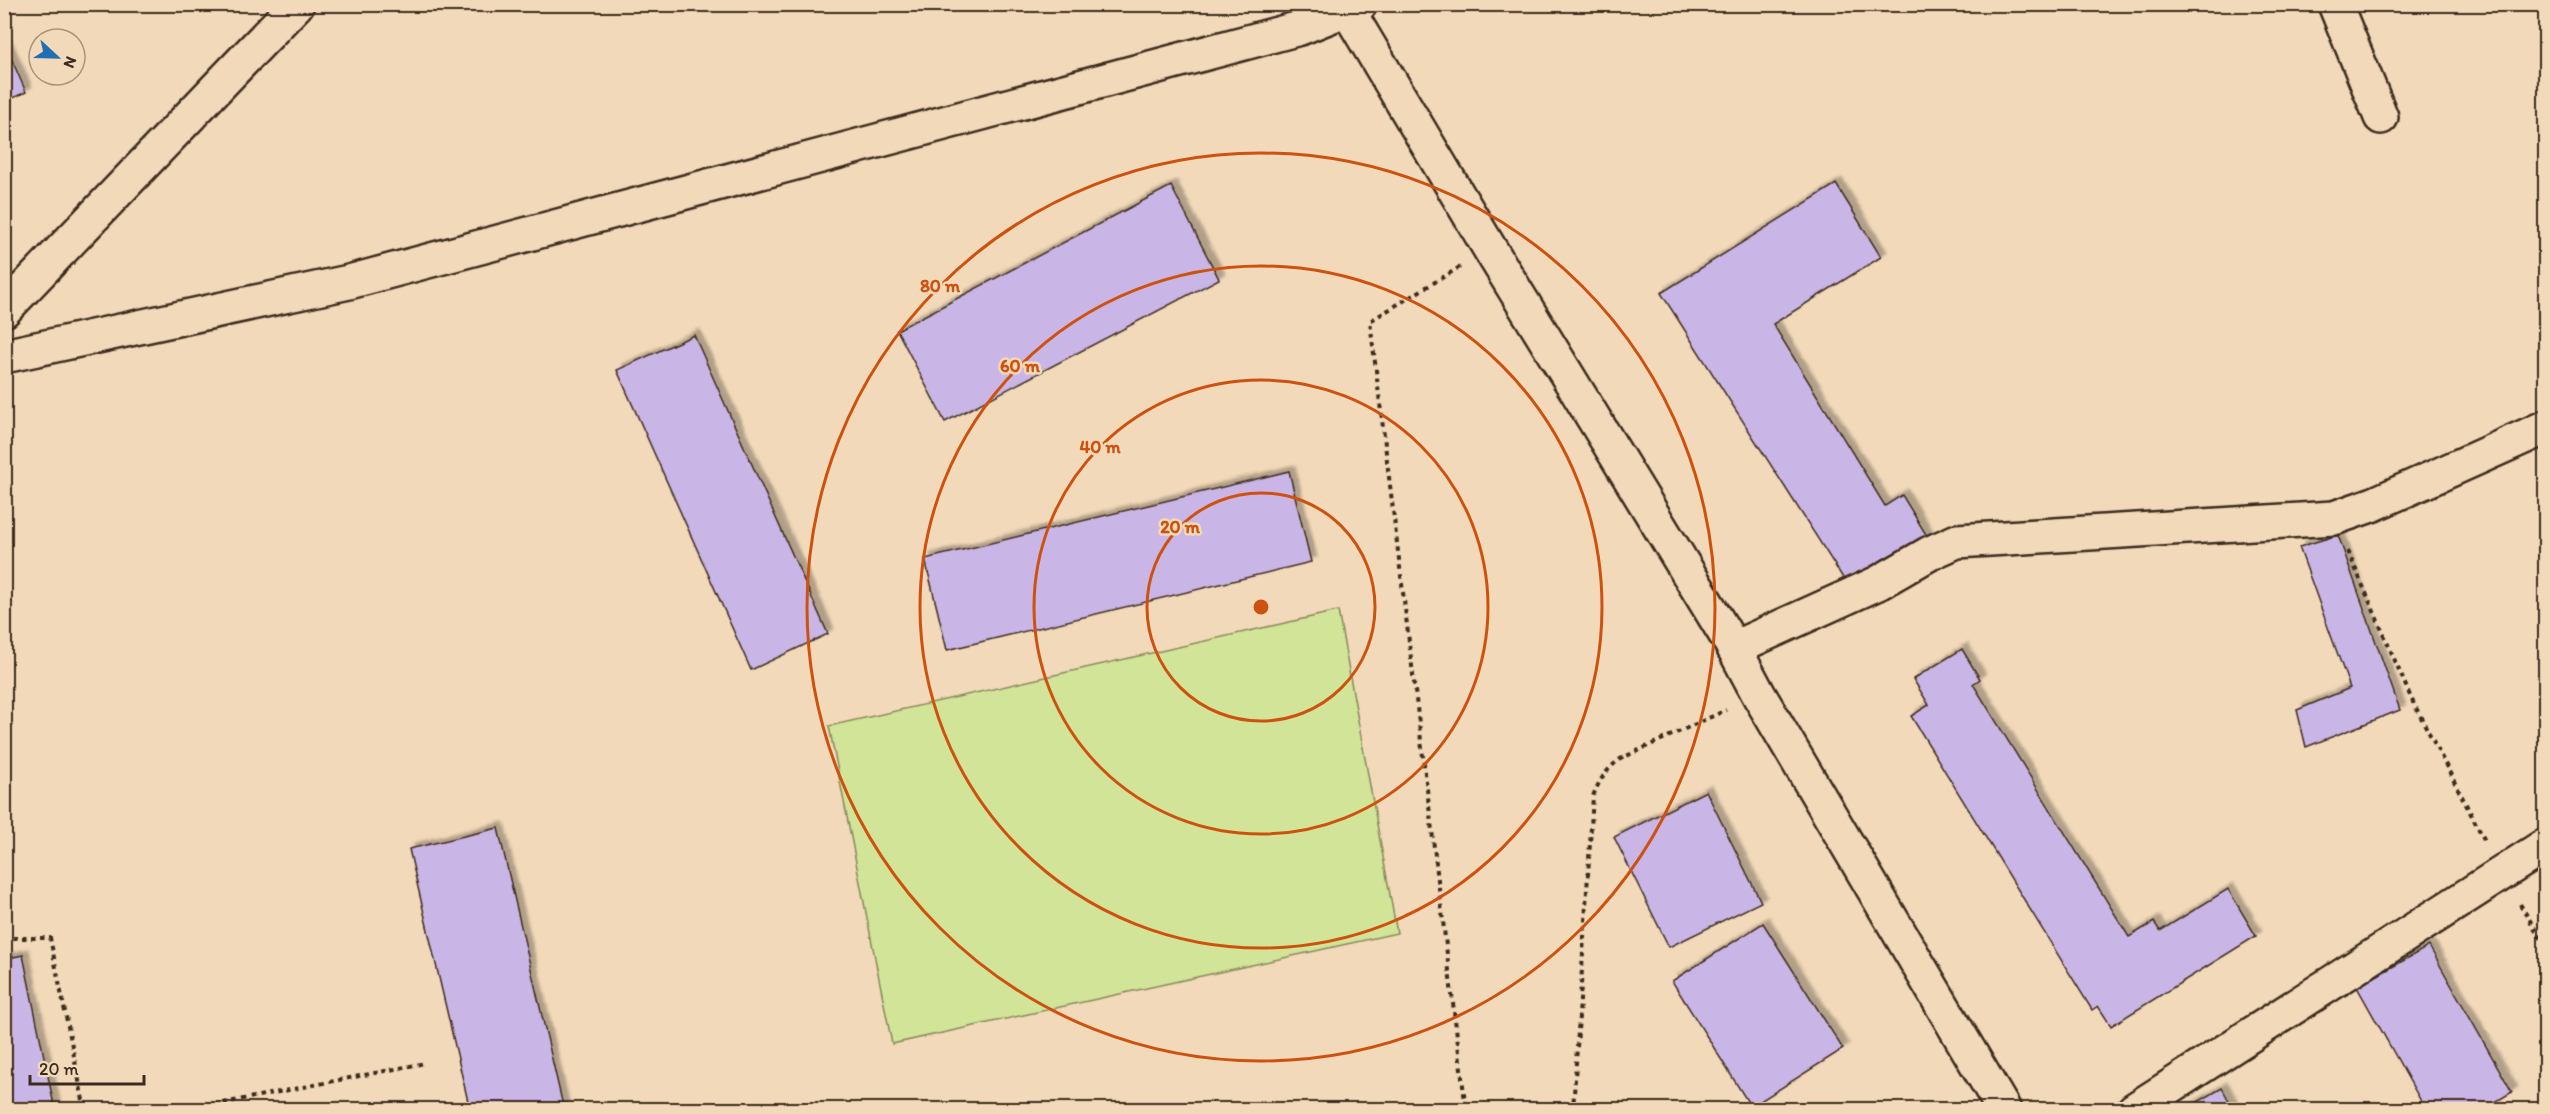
<svg xmlns="http://www.w3.org/2000/svg" width="2550" height="1114" font-family="Itim,sans-serif">
	<defs>
		<filter id="shadow"><feDropShadow dx="5.5" dy="-5.5" stdDeviation="1.5" flood-color="#0004"/></filter>
	</defs>
	<rect width="100%" height="100%" fill="#f2d9b9"/>
	<filter id="ink" filterUnits="userSpaceOnUse"><feTurbulence type="fractalNoise" baseFrequency=".0167" numOctaves="2"/><feDisplacementMap in="SourceGraphic" scale="12" xChannelSelector="R" yChannelSelector="G"/><feConvolveMatrix kernelMatrix="1 2 1 2 8 2 1 2 1" color-interpolation-filters="sRGB"/></filter>
	<g filter="url(#ink)">
		<!-- green -->
		<polygon fill="#d2e498" stroke="#86875b" stroke-width="1.5" points="1338,611 1397,933 892,1044 829,726"/>
		<!-- building -->
		<g fill="#cab6e6" stroke="#3b2a1e" stroke-width="1.5" filter="url(#shadow)">
			<polygon points="4,42 26,92 4,102"/>
			<polygon points="1836,184 1881,257 1773,324 1885,506 1902,495 1930,541 1850,589 1661,293"/>
			<polygon points="1171,186 1219,279 945,422 897,330"/>
			<polygon points="694,335 828,634 751,670 617,370"/>
			<polygon points="1289,471 1311,562 947,650 925,559"/>
			<polygon points="2338,535 2400,710 2306,747 2297,710 2350,688 2299,547"/>
			<polygon points="1962,649 1980,679 1973,684 2129,937 2154,922 2160,931 2228,889 2256,936 2111,1026 2098,1006 2092,1010 1911,716 1929,705 1913,679"/>
			<polygon points="1706,791 1761,902 1669,947 1614,837"/>
			<polygon points="498,828 564,1110 470,1110 409,849"/>
			<polygon points="1763,923 1843,1049 1751,1107 1672,981"/>
			<polygon points="2429,946 2512,1092 2482,1110 2426,1110 2357,987"/>
			<polygon points="23,955 55,1110 4,1110 4,959"/>
			<polygon points="2222,1088 2234,1110 2184,1110"/>
		</g>
		<g fill="none" stroke-linecap="round" stroke-linejoin="round">
			<!-- minor casing -->
			<g stroke="#3b2a1e" stroke-width="38">
				<g id="minor">
					<polyline points="2335,4 2381,117"/>
					<polyline points="1347,9 1490,249 1734,648 1759,695 2004,1110"/>
					<polyline points="4,310 297,4"/>
					<polyline points="4,356 349,282 1300,28 1360,4"/>
					<polyline points="1734,648 1878,583 1930,553 1957,541 2334,518 2374,504 2546,427"/>
					<polyline points="2134,1110 2546,845"/>
				</g>
			</g>
			<!-- path -->
			<g stroke="#3b2a1e" stroke-width="4" stroke-dasharray="4.5 4.5" stroke-linecap="butt">
				<polyline points="1460,267 1370,321 1466,1110"/>
				<polyline points="2348,551 2411,698 2486,843"/>
				<polyline points="2520,904 2546,947"/>
				<polyline points="4,938 50,938 85,1110"/>
				<polyline points="188,1110 425,1063"/>
				<path d="M1573 1110 1593 796C1600 779 1607 768 1622 758L1726 710"/>
			</g>
			<!-- minor -->
			<use href="#minor" stroke="#f2d9b9" stroke-width="33"/>
		</g>
	</g>
	<!-- distance rings -->
	<g fill="none" stroke="#ce520f" stroke-width="3">
		<circle cx="1261" cy="607" r="114"/>
		<circle cx="1261" cy="607" r="227"/>
		<circle cx="1261" cy="607" r="341"/>
		<circle cx="1261" cy="607" r="454"/>
	</g>
	<circle cx="1261" cy="607" r="9" fill="#ce520f" stroke="#f2d9b9" stroke-width="3"/>
	<g font-size="18" text-anchor="middle" font-weight="bold" fill="#ce520f" stroke="#f2d9b9" stroke-width="5" stroke-linejoin="round" paint-order="stroke">
		<text x="940" y="292">80 m</text>
		<text x="1020" y="372">60 m</text>
		<text x="1100" y="453">40 m</text>
		<text x="1180" y="533">20 m</text>
	</g>
	<!-- margin -->
	<rect width="2550" height="1114" fill="none" stroke="#f2d9b9" stroke-width="24"/>
	<rect x="12" y="12" width="2526" height="1090" fill="none" stroke="#3b2a1e" stroke-width="2" filter="url(#ink)"/>
	<!-- north arrow -->
	<g transform="translate(57 57) rotate(112)"><circle r="28" fill="#f2d9b9" stroke="#a9937b" stroke-width="1.5"/>
	<path d="M0-4.5L10 22L0 15L-10 22Z" fill="#1f6fb2"/>
	<text y="-9" font-size="16" font-weight="bold" text-anchor="middle" fill="#3b2a1e">N</text>
	</g>
	<!-- scale -->
	<path d="M30 1075v9h114v-9" fill="none" stroke="#3b2a1e" stroke-width="3"/>
	<text x="39" y="1075" font-size="18" fill="#3b2a1e" stroke="#f2d9b9" stroke-width="4.5" paint-order="stroke">20 m</text>
</svg>
